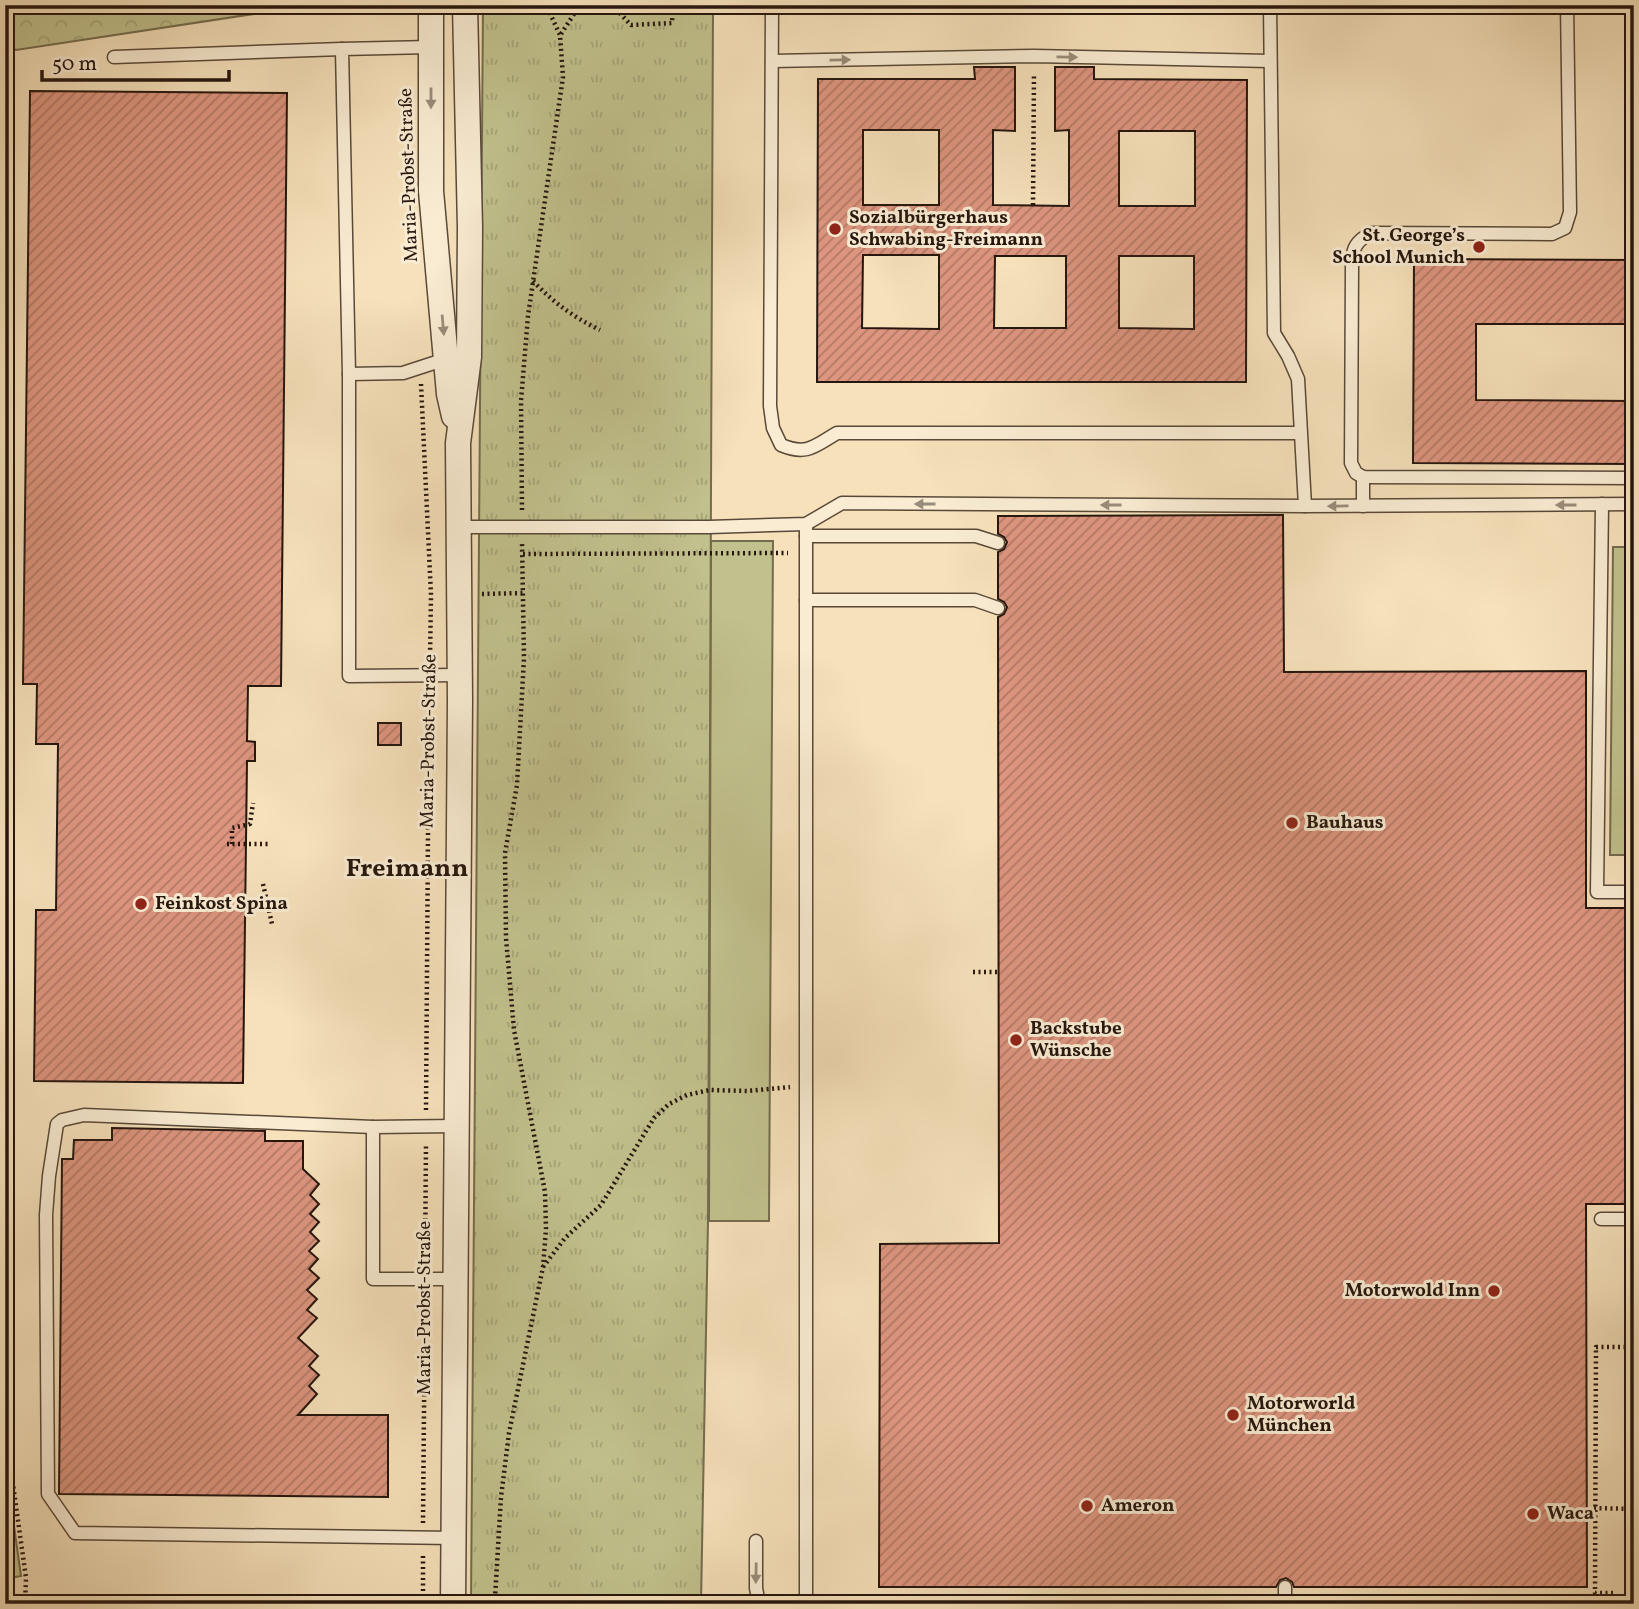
<svg xmlns="http://www.w3.org/2000/svg" width="1639" height="1609" font-family="Vollkorn,serif">
	<defs>
		<pattern id="forest-crowns" width="20" height="18" patternUnits="userSpaceOnUse" patternTransform="scale(1.75)"><rect width="20" height="18" fill="#c1c18d"/><path d="M2 6a3 3 0 1 1 6 0M12 15a3 3 0 1 1 6 0" fill="none" stroke="#a6a578"/></pattern>
		<pattern id="park-tufts" width="24" height="20" patternUnits="userSpaceOnUse" patternTransform="scale(1.75)"><rect width="24" height="20" fill="#c1c18d"/><path d="M3 7l-1-3M5 7V3M7 7l1-3M15 17l-1-3M17 17v-4M19 17l1-3" fill="none" stroke="#a6a578"/></pattern>
		<pattern id="building-hatch" width="6" height="6" patternUnits="userSpaceOnUse" patternTransform="scale(1.75)"><rect width="6" height="6" fill="#dd957f"/><path d="M-1 1l2-2M0 6l6-6M5 7l2-2" fill="none" stroke="#b37966"/></pattern>
	</defs>
	<rect width="100%" height="100%" fill="#f6e1bb"/>
	<filter id="stains"><feTurbulence type="fractalNoise" baseFrequency=".00286" numOctaves="4"/><feColorMatrix values="0 0 0 0 .2 0 0 0 0 .09 0 0 0 0 .02 0 0 0 .5 -.17"/></filter>
	<radialGradient id="worn" r=".72"><stop offset=".6" stop-color="#630" stop-opacity="0"/><stop offset="1" stop-color="#630" stop-opacity=".3"/></radialGradient>
	<!-- grass -->
	<g fill="#c1c18d" stroke="#746c4e" stroke-width="2">
		<polygon points="711,541 773,541 769,1221 709,1221"/>
		<polygon points="1613,547 1634,547 1634,855 1610,855"/>
		<polygon points="5,1462 21,1576 5,1579"/>
	</g>
	<!-- forest -->
	<polygon fill="url(#forest-crowns)" stroke="#746c4e" stroke-width="2" points="17,5 313,5 16,50 5,45 5,21 11,6"/>
	<!-- park -->
	<polygon fill="url(#park-tufts)" stroke="#746c4e" stroke-width="2" points="483,5 713,5 708,1221 701,1604 471,1604"/>
	<!-- building -->
	<g fill="url(#building-hatch)" stroke="#26160e" stroke-width="2" fill-rule="evenodd">
		<path d="M974 67H1015V131L993 130V205L1069 206V130L1055 131V67H1094V79L1247 80 1246 382H817L818 79H975ZM863 130H939V205H863ZM1119 131H1195V206H1119ZM863 255H939V329L862 328ZM995 256H1066V328H994ZM1119 256H1194V329L1119 328Z"/>
		<polygon points="30,91 287,93 281,686 248,686 247,741 255,742 255,761 247,761 243,1083 34,1081 36,910 56,910 58,744 36,744 37,684 23,684"/>
		<polygon points="1414,259 1634,260 1634,324 1476,324 1476,400 1634,401 1634,464 1413,463"/>
		<polygon points="1283,515 1284,672 1586,671 1586,908 1634,908 1634,1204 1586,1204 1587,1587 1294,1587 1292,1582 1286,1578 1280,1580 1276,1587 879,1587 880,1244 999,1243 998,617 1004,614 1007,607 1004,602 998,599 998,552 1004,549 1007,542 1004,537 998,534 998,516"/>
		<rect x="378" y="723" width="23" height="22"/>
		<polygon points="112,1128 265,1131 265,1141 303,1141 303,1169 319,1184 310,1195 319,1204 310,1214 319,1222 310,1232 319,1241 309,1251 318,1259 309,1269 319,1278 307,1290 317,1299 307,1310 317,1318 298,1338 318,1356 309,1366 319,1375 309,1386 317,1394 298,1415 388,1415 388,1497 59,1494 62,1159 73,1159 74,1140 112,1140"/>
	</g>
	<g fill="none" stroke-linecap="round" stroke-linejoin="round">
		<!-- service casing -->
		<g stroke="#5a4939" stroke-width="15">
			<g id="service">
				<path d="M772 5 770 406 773 428 781 445C807 456 815 446 837 433H1300"/>
				<polyline points="1270,5 1274,333 1288,356 1298,379 1305,506"/>
				<path d="M1567 5 1570 212 1565 228 1552 234 1371 233C1356 241 1352 248 1352 266L1351 463 1356 473 1363 477 1634 478"/>
				<polyline points="430,47 342,49 349,374 403,373 446,359"/>
				<polyline points="114,57 342,49"/>
				<polyline points="772,61 1034,56 1270,61"/>
				<polyline points="349,374 349,676 460,675"/>
				<polyline points="1602,504 1597,892 1634,892"/>
				<polyline points="1363,506 1363,477"/>
				<polyline points="806,524 806,1604"/>
				<polyline points="459,527 709,527 806,524 842,503 1305,506 1634,504"/>
				<polyline points="806,536 976,536 998,543"/>
				<polyline points="806,600 975,600 998,608"/>
				<polyline points="373,1127 84,1115 62,1120 57,1124 49,1176 46,1215 48,1494 75,1533 454,1538"/>
				<polyline points="1601,1219 1634,1219"/>
				<polyline points="456,1279 373,1279 373,1127 457,1126"/>
				<polyline points="756,1541 756,1588 759,1604"/>
				<polyline points="1285,1587 1285,1604"/>
			</g>
		</g>
		<!-- minor casing -->
		<g stroke="#5a4939" stroke-width="27">
			<g id="minor">
				<polyline points="431,5 431,191 449,394 454,416"/>
				<polyline points="453,1604 460,700 458,443 469,357 470,228 465,5"/>
			</g>
		</g>
		<!-- path -->
		<g stroke="#26160e" stroke-width="4.5" stroke-dasharray="2 3.5" stroke-linecap="butt">
			<polyline points="612,5 631,25 672,23 673,5"/>
			<polyline points="561,34 574,14 584,5"/>
			<polyline points="1033,205 1034,73"/>
			<path d="M533 281C553 302 573 317 600 330"/>
			<polyline points="421,384 431,595 430,658"/>
			<polyline points="522,510 521,401 528,316 563,77 560,35 546,5"/>
			<polyline points="523,554 788,553"/>
			<polyline points="482,594 523,593"/>
			<polyline points="227,844 271,844"/>
			<polyline points="232,844 232,828 250,824 253,803"/>
			<polyline points="263,884 272,924"/>
			<polyline points="973,972 998,972"/>
			<polyline points="426,1110 429,691"/>
			<polyline points="425,1264 426,1143"/>
			<polyline points="543,1267 565,1238 601,1205 654,1118 669,1104 687,1095 710,1090 748,1091 790,1087"/>
			<polyline points="5,1427 26,1578 25,1604"/>
			<polyline points="1594,1508 1634,1509"/>
			<polyline points="423,1523 425,1297"/>
			<polyline points="423,1556 423,1604"/>
			<polyline points="493,1604 495,1598 501,1497 509,1433 543,1267 546,1229 545,1192 514,1030 506,938 505,853 517,785 524,658 522,543"/>
			<polyline points="1613,1604 1613,1593 1595,1593 1596,1347 1634,1347"/>
		</g>
		<!-- service -->
		<use href="#service" stroke="#f9ecd3" stroke-width="12"/>
		<!-- minor -->
		<use href="#minor" stroke="#f9ecd3" stroke-width="24"/>
	</g>
	<!-- one-way arrows -->
	<defs><path id="oneway-solid" d="M-6-.8H1V-3.2L6.5 0L1 3.2V.8H-6Z" transform="scale(1.75)"/></defs>
	<g fill="#9a8c7a">
		<use href="#oneway-solid" transform="translate(1067 57) rotate(1)"/>
		<use href="#oneway-solid" transform="translate(840 60) rotate(-1)"/>
		<use href="#oneway-solid" transform="translate(431 98) rotate(90)"/>
		<use href="#oneway-solid" transform="translate(443 325) rotate(85)"/>
		<use href="#oneway-solid" transform="translate(925 504) rotate(-180)"/>
		<use href="#oneway-solid" transform="translate(1111 505) rotate(-180)"/>
		<use href="#oneway-solid" transform="translate(1566 505) rotate(180)"/>
		<use href="#oneway-solid" transform="translate(1338 506) rotate(179)"/>
		<use href="#oneway-solid" transform="translate(756 1573) rotate(91)"/>
	</g>
	<!-- markers -->
	<g fill="#8f2418" stroke="#f9ecd3" stroke-width="2.5">
		<circle cx="835" cy="229" r="7"/>
		<circle cx="1479" cy="247" r="7"/>
		<circle cx="1292" cy="823" r="7"/>
		<circle cx="141" cy="904" r="7"/>
		<circle cx="1016" cy="1040" r="7"/>
		<circle cx="1494" cy="1291" r="7"/>
		<circle cx="1233" cy="1415" r="7"/>
		<circle cx="1087" cy="1506" r="7"/>
		<circle cx="1533" cy="1514" r="7"/>
	</g>
	<g text-anchor="middle" dominant-baseline="central" stroke-width="6" stroke-linejoin="round" paint-order="stroke">
		<!-- street labels -->
		<g font-size="19" fill="#26160e" stroke="#f9ecd3">
			<text transform="translate(409 175) rotate(-92)">Maria-Probst-Straße</text>
			<text transform="translate(429 741) rotate(-89)">Maria-Probst-Straße</text>
			<text transform="translate(425 1308) rotate(-90)">Maria-Probst-Straße</text>
		</g>
		<!-- poi labels -->
		<g font-size="19" font-weight="bold" fill="#26160e" stroke="#f9ecd3" text-anchor="start">
			<text x="849" y="218">Sozialbürgerhaus<tspan x="849" dy="22">Schwabing-Freimann</tspan></text>
			<text x="1465" y="236" text-anchor="end">St. George’s<tspan x="1465" dy="22">School Munich</tspan></text>
			<text x="1306" y="823">Bauhaus</text>
			<text x="155" y="904">Feinkost Spina</text>
			<text x="1030" y="1029">Backstube<tspan x="1030" dy="22">Wünsche</tspan></text>
			<text x="1480" y="1291" text-anchor="end">Motorwold Inn</text>
			<text x="1247" y="1404">Motorworld<tspan x="1247" dy="22">München</tspan></text>
			<text x="1101" y="1506">Ameron</text>
			<text x="1547" y="1514">Waca</text>
		</g>
		<!-- district labels -->
		<g font-size="26" font-weight="bold" fill="#26160e" stroke="#f9ecd3">
			<text x="407" y="869">Freimann</text>
		</g>
	</g>
	<!-- margin -->
	<rect width="1639" height="1609" fill="none" stroke="#f6e1bb" stroke-width="28"/>
	<rect x="7" y="7" width="1625" height="1595" fill="none" stroke="#26160e" stroke-width="3.5"/>
	<rect x="14" y="14" width="1611" height="1581" fill="none" stroke="#26160e" stroke-width="2"/>
	<!-- scale -->
	<path d="M42 70v10h187v-10" fill="none" stroke="#26160e" stroke-width="3.5"/>
	<text x="52" y="70" font-size="21" fill="#26160e" stroke="#f9ecd3" stroke-width="5" paint-order="stroke">50 m</text>
	<rect width="100%" height="100%" filter="url(#stains)"/>
	<rect width="100%" height="100%" fill="url(#worn)"/>
</svg>
